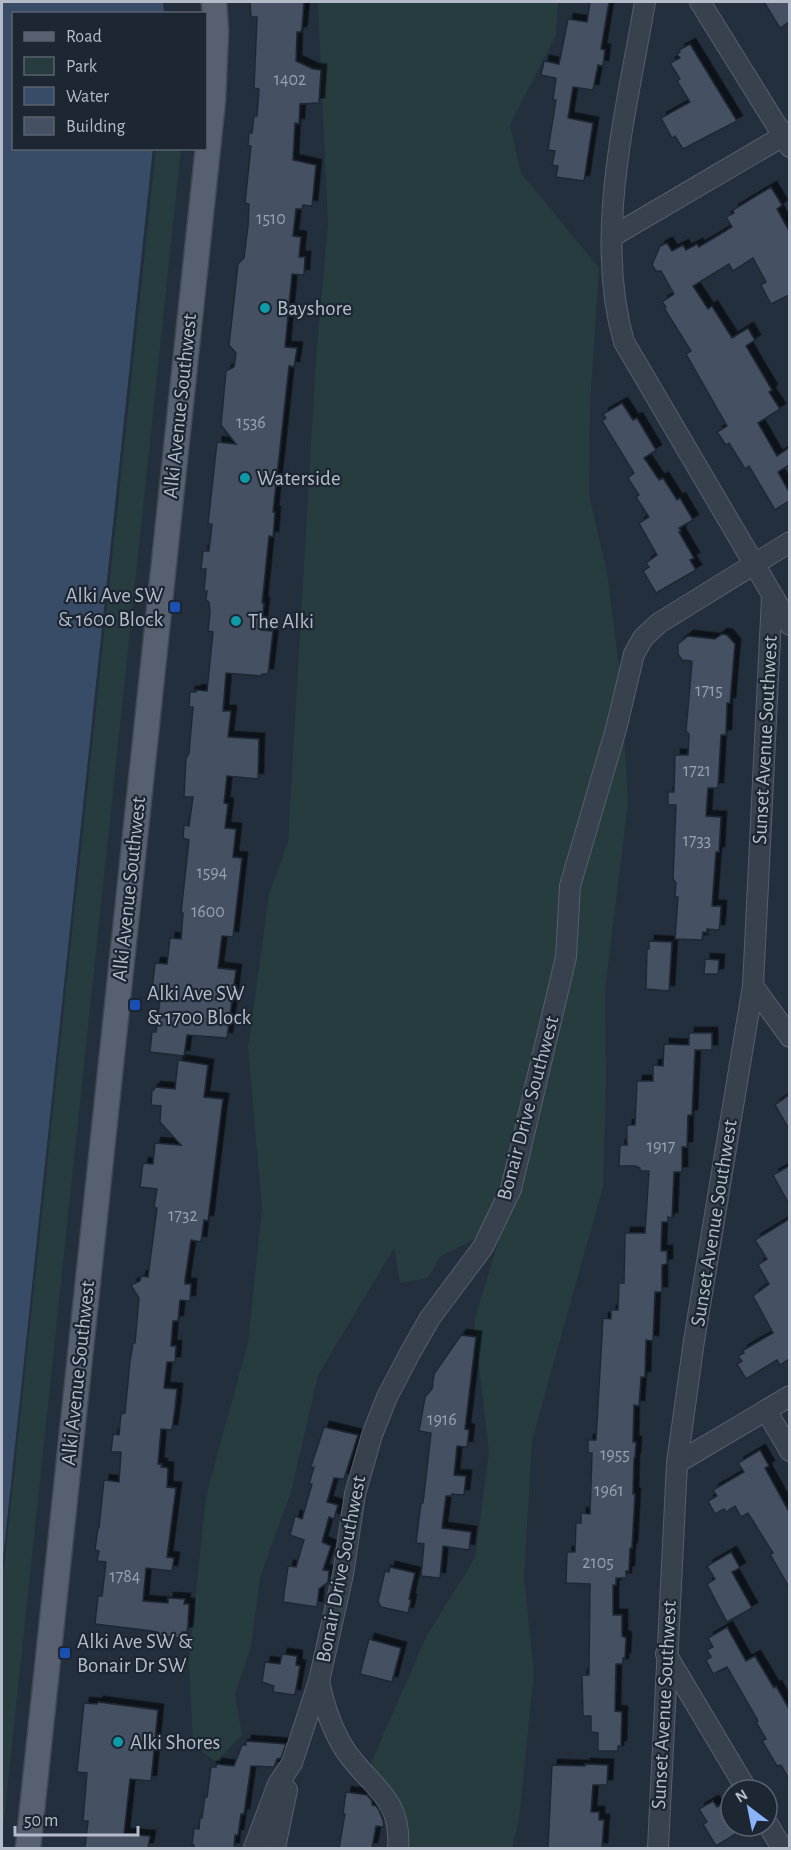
<svg xmlns="http://www.w3.org/2000/svg" width="791" height="1850" font-family="'Alegreya Sans',sans-serif">
	<defs>
		<filter id="shadow"><feDropShadow dx="5.5" dy="-5.5" stdDeviation="0" flood-color="#0009"/></filter>
	</defs>
	<rect width="100%" height="100%" fill="#242f3e"/>
	<!-- green -->
	<g fill="#263c3f">
		<polygon points="318,2 558,2 556,35 510,125 521,173 599,268 590,405 589,495 607,572 621,683 628,803 605,990 606,1081 603,1187 532,1440 524,1578 534,1672 519,1820 512,1848 408,1848 400,1826 370,1765 427,1635 475,1558 489,1452 474,1322 504,1223 440,1257 428,1278 400,1283 394,1248 318,1375 291,1492 260,1577 251,1647 235,1694 242,1735 216,1762 193,1745 189,1660 206,1496 248,1343 262,1209 248,1048 269,894 288,842 316,358 328,224"/>
		<polygon points="153,149 181,149 2,1839 2,1568"/>
	</g>
	<!-- water -->
	<polygon fill="#394c67" points="2,2 163,2 164,13 14,14 14,148 153,149 2,1568"/>
	<!-- pier -->
	<polygon fill="#242f3e" points="153,149 156,149 4,1568 2,1571"/>
	<!-- building -->
	<g fill="#455162" stroke="#1f2835" stroke-width="1.5" filter="url(#shadow)">
		<polygon points="250,2 304,2 302,28 301,32 297,32 296,61 313,69 321,70 319,103 300,104 299,124 295,123 293,160 316,165 312,206 303,205 302,209 296,209 293,236 301,237 299,257 305,257 304,275 292,274 285,347 297,348 294,367 289,366 273,512 275,512 273,537 269,536 262,603 264,603 261,630 273,631 268,674 262,674 262,676 226,673 223,711 231,711 228,737 259,739 258,779 227,776 224,803 228,804 225,828 236,829 233,857 242,858 233,937 222,936 218,968 236,970 227,1038 187,1035 184,1056 150,1052 152,1032 156,1032 160,1000 151,999 155,963 167,964 170,938 181,939 183,913 181,913 189,840 183,838 184,825 189,826 193,797 184,797 186,758 189,753 193,707 189,707 190,692 196,692 196,690 207,691 213,632 208,631 210,612 209,602 206,600 207,591 204,591 206,569 201,569 203,551 209,551 212,524 208,524 217,442 236,444 221,425 226,371 234,367 236,353 229,345 238,264 244,258 248,226 249,204 245,203 251,146 248,146 249,133 252,133 254,116 257,116 259,89 254,88 257,17 251,17"/>
		<polygon points="590,2 609,2 601,49 605,50 603,66 598,65 593,90 573,87 568,118 593,123 584,181 556,177 558,166 552,165 555,151 548,150 556,100 553,100 556,78 541,75 544,61 559,64 568,19 587,22"/>
		<polygon points="764,2 789,2 789,22 780,28"/>
		<polygon points="690,44 737,121 683,149 675,136 672,138 661,118 690,102 677,81 680,79 670,63 680,58 677,54 680,52 679,50"/>
		<polygon points="771,187 782,205 777,209 789,231 789,295 771,304 761,285 766,282 753,258 733,271 729,264 693,286 708,309 712,306 732,338 748,328 755,340 746,346 772,390 769,392 780,409 758,423 777,456 789,448 789,465 778,472 789,492 789,501 775,510 749,466 745,469 729,443 726,445 717,432 727,426 686,354 691,351 664,308 666,307 662,302 674,294 661,271 656,271 652,265 660,246 667,243 672,251 683,245 686,250 697,244 699,247 732,227 726,217 734,213 733,210"/>
		<polygon points="622,403 633,420 637,418 656,450 644,458 659,480 663,478 677,500 680,498 693,520 679,528 681,531 679,532 694,558 690,560 696,570 656,593 643,571 649,567 646,563 657,555 639,523 649,517 636,497 639,495 628,478 634,473 602,421 606,418 603,414"/>
		<polygon points="722,634 727,635 735,644 730,703 727,703 726,735 721,735 718,788 708,788 706,816 721,817 719,852 716,852 712,906 721,906 720,923 719,930 707,929 707,933 703,932 702,940 675,939 678,897 675,897 676,883 673,879 676,805 668,805 668,792 674,792 675,755 688,755 689,734 686,731 692,662 691,661 682,660 678,654 678,644 688,636 715,639"/>
		<polygon points="649,941 672,942 669,991 646,989 647,949 649,949"/>
		<polygon points="705,959 719,960 718,974 704,974"/>
		<polygon points="689,1033 712,1033 712,1050 695,1050 692,1115 688,1115 687,1147 682,1147 682,1172 674,1172 672,1218 668,1217 668,1222 662,1222 661,1251 667,1251 667,1264 662,1265 662,1292 655,1292 653,1341 646,1340 645,1377 641,1377 639,1406 634,1405 633,1442 636,1442 635,1458 634,1458 633,1494 635,1494 632,1548 630,1548 629,1571 626,1571 626,1578 616,1578 616,1585 613,1585 613,1615 622,1615 622,1636 626,1638 625,1658 623,1658 623,1664 616,1664 615,1711 622,1712 621,1746 618,1746 618,1751 598,1751 598,1733 591,1732 591,1716 583,1716 582,1675 589,1675 590,1584 566,1583 567,1552 575,1552 576,1523 581,1523 581,1513 590,1514 592,1453 588,1453 588,1440 596,1440 603,1318 611,1319 611,1310 618,1310 619,1283 624,1283 625,1233 645,1233 649,1171 640,1171 640,1168 635,1166 619,1166 620,1145 627,1145 627,1125 635,1125 637,1081 653,1081 653,1065 663,1066 664,1044 689,1045"/>
		<polygon points="178,1060 208,1065 204,1097 223,1099 208,1221 204,1220 201,1242 191,1240 185,1280 185,1284 191,1284 190,1301 180,1300 178,1321 173,1321 171,1346 176,1346 175,1362 167,1362 164,1388 177,1389 175,1408 172,1430 161,1429 158,1464 162,1464 161,1467 168,1468 167,1487 176,1488 167,1557 174,1558 172,1571 146,1568 143,1601 168,1603 168,1598 185,1599 184,1604 189,1604 188,1624 187,1632 182,1632 181,1638 157,1636 157,1632 152,1631 95,1624 98,1596 102,1596 106,1562 97,1561 99,1551 95,1550 98,1528 99,1528 104,1480 119,1482 121,1452 111,1452 113,1434 119,1435 121,1414 125,1413 130,1361 133,1343 135,1343 139,1298 131,1285 140,1281 141,1276 148,1277 157,1208 154,1208 157,1189 140,1187 143,1163 153,1164 155,1143 181,1145 160,1122 161,1106 151,1105 152,1090 154,1090 155,1087 175,1089"/>
		<polygon points="789,1095 789,1129 775,1105"/>
		<polygon points="789,1166 789,1204 773,1175"/>
		<polygon points="789,1219 789,1359 780,1365 777,1360 746,1379 737,1364 742,1361 738,1356 744,1353 742,1351 773,1333 753,1296 769,1284 758,1265 767,1259 755,1240"/>
		<polygon points="461,1335 476,1337 465,1429 469,1430 467,1447 457,1446 454,1475 466,1476 464,1495 452,1494 451,1496 446,1496 442,1528 471,1532 469,1550 443,1546 440,1578 421,1576 424,1544 416,1543 421,1503 423,1503 431,1433 419,1431 425,1397 432,1389 434,1374"/>
		<polygon points="324,1427 358,1435 344,1479 334,1478 327,1502 338,1505 334,1519 329,1517 322,1542 331,1546 323,1570 329,1571 328,1582 319,1589 317,1607 283,1602 288,1566 296,1567 304,1540 290,1535 295,1516 302,1519 312,1484 309,1484 314,1467 310,1469"/>
		<polygon points="760,1450 769,1466 765,1468 789,1512 789,1587 770,1554 773,1553 748,1513 741,1517 735,1506 726,1512 724,1509 715,1514 708,1501 717,1496 713,1490 744,1472 738,1463"/>
		<polygon points="731,1552 740,1568 732,1572 752,1608 727,1622 707,1584 715,1579 707,1566"/>
		<polygon points="390,1567 415,1573 409,1599 411,1600 408,1613 381,1607 378,1601 385,1571 389,1572"/>
		<polygon points="727,1627 746,1661 755,1656 774,1688 776,1686 789,1709 789,1779 781,1765 777,1766 762,1741 766,1739 756,1722 758,1721 727,1667 713,1674 706,1660 711,1657 707,1650 713,1647 708,1638"/>
		<polygon points="369,1639 401,1648 392,1682 360,1674"/>
		<polygon points="282,1654 297,1656 296,1665 300,1666 295,1695 273,1692 274,1686 262,1682 265,1662 280,1664"/>
		<polygon points="98,1702 158,1710 151,1781 130,1779 124,1834 150,1836 148,1848 85,1848 88,1821 83,1821 87,1773 77,1772 84,1703 97,1704"/>
		<polygon points="246,1741 286,1744 281,1758 277,1759 274,1767 251,1766 244,1814 241,1814 238,1835 235,1835 234,1848 194,1848 194,1845 192,1845 194,1828 199,1829 200,1818 202,1818 205,1796 207,1797 211,1767 216,1767 216,1764 234,1766 242,1745 246,1745"/>
		<polygon points="585,1764 608,1765 607,1785 593,1785 591,1812 599,1812 599,1820 604,1820 602,1848 548,1848 552,1765 585,1766"/>
		<polygon points="346,1792 367,1795 372,1801 372,1805 376,1806 379,1810 383,1820 384,1827 376,1826 372,1848 339,1848 345,1814 343,1814"/>
		<polygon points="713,1801 717,1807 725,1802 731,1813 731,1826 749,1826 716,1846 703,1824 707,1822 699,1809"/>
	</g>
	<g fill="none" stroke-linecap="round" stroke-linejoin="round">
		<!-- minor casing -->
		<g stroke="#565f6c" stroke-width="22">
			<g id="minor">
				<path d="M645 2C627 109 593 235 624 342L790 625"/>
				<polyline points="700,2 790,147"/>
				<polyline points="613,236 790,132"/>
				<polyline points="753,986 790,1037"/>
				<polyline points="766,1410 790,1451"/>
				<polyline points="677,1463 790,1396"/>
				<polyline points="666,1654 747,1790"/>
				<path d="M319 1681C324 1706 331 1728 345 1750 370 1787 402 1797 398 1848"/>
				<polyline points="767,1823 782,1848"/>
				<polyline points="254,1848 278,1784 292,1763 319,1681 343,1574 355,1494 372,1435 387,1397 410,1353 430,1318 483,1247 511,1189 566,957 570,886 616,729 634,654 643,638 659,623 790,542"/>
				<polyline points="275,1848 287,1790"/>
				<polyline points="658,1848 677,1463 694,1341 753,986 772,597"/>
			</g>
		</g>
		<!-- major casing -->
		<g stroke="#414a57" stroke-width="27">
			<polyline id="major" points="28,1848 213,100 216,31 214,2"/>
		</g>
		<!-- minor -->
		<use href="#minor" stroke="#38414e" stroke-width="20"/>
		<!-- major -->
		<use href="#major" stroke="#56606e" stroke-width="24"/>
	</g>
	<!-- markers -->
	<g fill="#0f9aa8" stroke="#1d2633" stroke-width="2">
		<circle cx="265" cy="308" r="6"/>
		<circle cx="245" cy="478" r="6"/>
		<circle cx="236" cy="621" r="6"/>
		<circle cx="118" cy="1742" r="6"/>
	</g>
	<g fill="#1a4fb4" stroke="#1d2633" stroke-width="2">
		<rect x="169" y="601" width="12" height="12" rx="3"/>
		<rect x="129" y="999" width="12" height="12" rx="3"/>
		<rect x="59" y="1647" width="12" height="12" rx="3"/>
	</g>
	<g text-anchor="middle" dominant-baseline="central" stroke-width="4.5" stroke-linejoin="round" paint-order="stroke">
		<!-- number labels -->
		<g font-size="18" fill="#98a1af">
			<text x="290" y="80">1402</text>
			<text x="271" y="219">1510</text>
			<text x="251" y="423">1536</text>
			<text x="709" y="691">1715</text>
			<text x="697" y="771">1721</text>
			<text x="697" y="841">1733</text>
			<text x="212" y="873">1594</text>
			<text x="208" y="912">1600</text>
			<text x="661" y="1147">1917</text>
			<text x="183" y="1216">1732</text>
			<text x="442" y="1420">1916</text>
			<text x="615" y="1455">1955</text>
			<text x="609" y="1491">1961</text>
			<text x="598" y="1563">2105</text>
			<text x="125" y="1577">1784</text>
		</g>
		<!-- poi labels -->
		<g font-size="21" fill="#b4bcc9" stroke="#1d2633" text-anchor="start">
			<text x="277" y="308">Bayshore</text>
			<text x="257" y="478">Waterside</text>
			<text x="163" y="595" text-anchor="end">Alki Ave SW<tspan x="163" dy="24">&amp; 1600 Block</tspan></text>
			<text x="248" y="621">The Alki</text>
			<text x="147" y="993">Alki Ave SW<tspan x="147" dy="24">&amp; 1700 Block</tspan></text>
			<text x="77" y="1641">Alki Ave SW &amp;<tspan x="77" dy="24">Bonair Dr SW</tspan></text>
			<text x="130" y="1742">Alki Shores</text>
		</g>
		<!-- street labels -->
		<g font-size="21" fill="#b4bcc9" stroke="#1d2633">
			<text transform="translate(180 406) rotate(-84)">Alki Avenue Southwest</text>
			<text transform="translate(765 740) rotate(-87)">Sunset Avenue Southwest</text>
			<text transform="translate(129 889) rotate(-84)">Alki Avenue Southwest</text>
			<text transform="translate(528 1108) rotate(-75)">Bonair Drive Southwest</text>
			<text transform="translate(714 1223) rotate(-81)">Sunset Avenue Southwest</text>
			<text transform="translate(78 1373) rotate(-84)">Alki Avenue Southwest</text>
			<text transform="translate(341 1569) rotate(-79)">Bonair Drive Southwest</text>
			<text transform="translate(664 1705) rotate(-87)">Sunset Avenue Southwest</text>
		</g>
	</g>
	<!-- border -->
	<rect width="791" height="1850" fill="none" stroke="#b4bcc9" stroke-width="6"/>
	<!-- legend -->
	<rect x="12" y="12" width="195" height="138" fill="#1d2633" stroke="#59626f" stroke-width="1.5"/>
	<rect x="24" y="32" width="30" height="9" fill="#56606e" stroke="#59626f" stroke-width="1.5"/>
	<text x="66" y="42" font-size="18" fill="#b4bcc9">Road</text>
	<rect x="24" y="57" width="30" height="18" fill="#263c3f" stroke="#59626f" stroke-width="1.5"/>
	<text x="66" y="72" font-size="18" fill="#b4bcc9">Park</text>
	<rect x="24" y="87" width="30" height="18" fill="#394c67" stroke="#59626f" stroke-width="1.5"/>
	<text x="66" y="102" font-size="18" fill="#b4bcc9">Water</text>
	<rect x="24" y="117" width="30" height="18" fill="#455162" stroke="#59626f" stroke-width="1.5"/>
	<text x="66" y="132" font-size="18" fill="#b4bcc9">Building</text>
	<!-- north arrow -->
	<g transform="translate(749 1808) rotate(328)"><circle r="28" fill="#1d2633" stroke="#59626f" stroke-width="1.5"/>
	<path d="M0-4.5L10 22L0 15L-10 22Z" fill="#8ab4f8"/>
	<text y="-9" font-size="16" font-weight="bold" text-anchor="middle" fill="#b4bcc9">N</text>
	</g>
	<!-- scale -->
	<path d="M15 1826v9h123v-9" fill="none" stroke="#b4bcc9" stroke-width="3"/>
	<text x="24" y="1826" font-size="18" fill="#b4bcc9" stroke="#1d2633" stroke-width="4.5" paint-order="stroke">50 m</text>
</svg>
